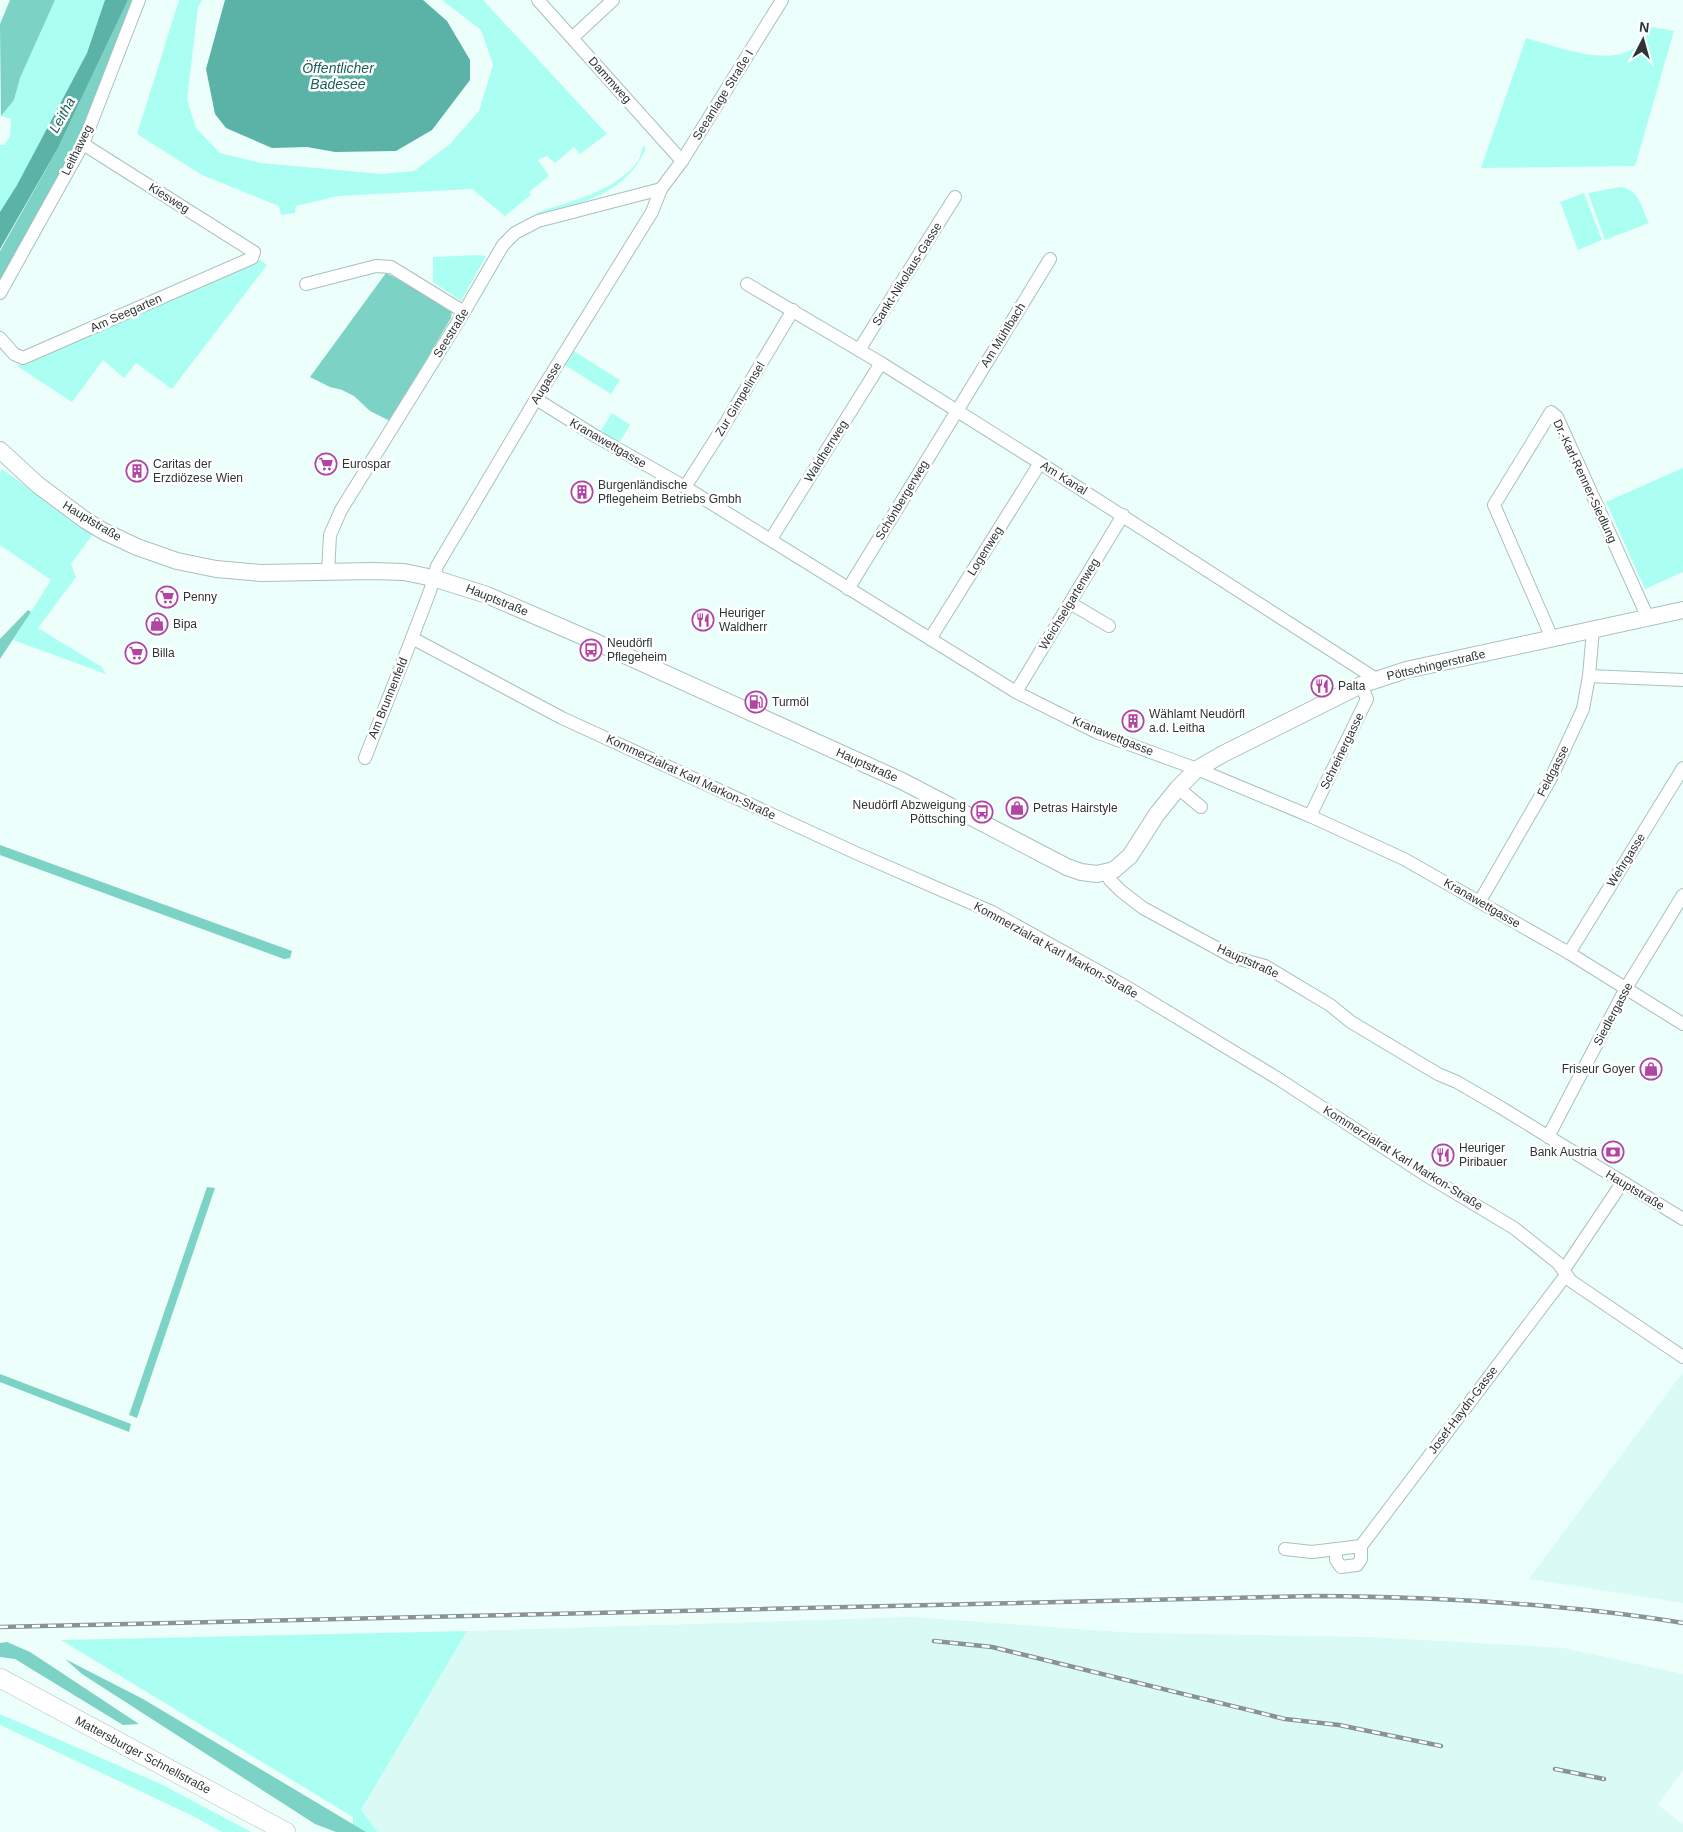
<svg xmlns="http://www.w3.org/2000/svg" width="1683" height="1832" font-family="Helvetica,sans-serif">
	<rect width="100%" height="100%" fill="#ecfffb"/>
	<!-- built -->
	<g fill="#dafbf5">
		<polygon points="1683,1372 1683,1603 1529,1579 1543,1560"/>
		<polygon points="911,1617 1136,1633 1369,1637 1564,1648 1683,1674 1683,1770 1658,1805 1683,1824 1683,1832 378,1832 361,1810 467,1631"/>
	</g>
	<!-- green -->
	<g fill="#abfff2">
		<polygon points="55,0 105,0 87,53 17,185 0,212 0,145 4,145 10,137 11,119 1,116 14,100 20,78"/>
		<polygon points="179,0 202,0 198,7 187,100 196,128 220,153 261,163 382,174 414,171 450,144 479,111 493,65 481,30 442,0 483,0 607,134 580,154 574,147 555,163 547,156 538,160 549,176 529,192 531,195 505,216 472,189 338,196 296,206 295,213 281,215 279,206 202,175 137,134"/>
		<path d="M1652 27 1674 31 1635 166 1481 168 1526 38C1556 46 1606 67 1634 48 1641 43 1647 33 1652 27Z"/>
		<path d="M643 146 646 148C627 194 580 204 538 215L536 213C570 201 615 192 638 161 640 157 642 151 643 146Z"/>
		<path d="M1620 187C1639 189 1641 207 1649 223L1605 240 1588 193Z"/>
		<polygon points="1584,193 1602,240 1578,250 1560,202"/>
		<polygon points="478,255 486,256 461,301 433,282 433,257"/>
		<polygon points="260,260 267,265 172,389 136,363 124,378 103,360 72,402 17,366"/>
		<polygon points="572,350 620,380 611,394 563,364"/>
		<polygon points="612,413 630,425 619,443 600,432"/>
		<polygon points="1683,468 1683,572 1645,589 1606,502"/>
		<polygon points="2,469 93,534 71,564 76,577 38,628 102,667 106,674 13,640 51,580 0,545 0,473"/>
		<polygon points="467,1631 361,1810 378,1832 366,1832 353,1825 353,1817 61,1640"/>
		<polygon points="0,1714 163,1785 251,1832 222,1832 193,1816 0,1725"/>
	</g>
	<!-- forest -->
	<g fill="#7bd2c5">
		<polygon points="10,0 55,0 20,78 14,100 1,116 0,24"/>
		<polygon points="128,0 133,0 73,155 0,284 0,251 58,148"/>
		<polygon points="386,273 452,308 451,318 390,421 370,411 354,396 342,390 330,387 310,377"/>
		<polygon points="28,610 31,612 0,659 0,639"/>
		<polygon points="0,845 292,951 290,958 284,959 0,855"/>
		<polygon points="207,1187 215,1188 137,1418 129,1415"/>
		<polygon points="0,1374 131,1424 129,1432 0,1382"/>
		<polygon points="7,1642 30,1652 139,1724 123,1725 15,1659 0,1657 0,1643"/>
		<polygon points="65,1659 143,1699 366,1832 336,1832 315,1824 82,1674"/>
	</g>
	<!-- water -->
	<g fill="#5bb2a6">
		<polygon points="105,0 128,0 58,148 0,249 0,212 17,185 87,53"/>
		<polygon points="225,0 423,0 447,21 470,60 470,80 432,130 396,151 335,152 307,147 272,148 226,128 215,114 206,69"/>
	</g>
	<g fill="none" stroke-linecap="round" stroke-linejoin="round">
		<!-- minor casing -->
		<g stroke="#a9c0bc" stroke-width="14">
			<g id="minor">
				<polyline points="538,0 682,161"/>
				<polyline points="782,0 682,161 661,189 652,212 536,399 437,566 430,591 412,638 562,718 856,853 992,912 1125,986 1277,1078 1424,1174 1514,1228 1558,1263 1571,1281 1683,1357"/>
				<polyline points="572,38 613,0"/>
				<polyline points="306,284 376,266 391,267 464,312"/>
				<polyline points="747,284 881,363 1040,463 1376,679"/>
				<polyline points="0,293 83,144 139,0"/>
				<polyline points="0,338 14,354 23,358 252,258 254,252 83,144"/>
				<polyline points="859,350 955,197"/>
				<polyline points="536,399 597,437 685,487 1016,692 1096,732 1197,769 1310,816 1404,859 1569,953 1683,1024"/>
				<polyline points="685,487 722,429 793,310"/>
				<polyline points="771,539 881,363"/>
				<polyline points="328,573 330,535 341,510 464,312 503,245 515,233 538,221 661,189"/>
				<polyline points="848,589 1050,259"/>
				<polyline points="1070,603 1109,626"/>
				<polyline points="1552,638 1494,505 1551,412 1557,417 1648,618"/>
				<polyline points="930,639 1040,463"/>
				<polyline points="1589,676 1683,680"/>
				<polyline points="1016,692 1123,515"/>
				<polyline points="365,758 412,638"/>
				<polyline points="1178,788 1201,807"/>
				<polyline points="1310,816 1367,699 1361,685"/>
				<polyline points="1106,873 1110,880 1121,891 1143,908 1233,957 1265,966 1330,1005 1351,1022 1438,1074 1457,1082 1500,1107 1683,1219"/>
				<polyline points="1480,901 1551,778 1583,709 1589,676 1593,630"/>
				<polyline points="1569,953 1683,768"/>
				<polyline points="1548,1137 1626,988 1683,895"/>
				<polyline points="1563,1268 1567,1265 1622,1183"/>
				<polyline points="1285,1549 1312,1552 1361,1546 1566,1275"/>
				<polyline points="1336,1550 1336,1560 1341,1567 1357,1565 1361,1559 1361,1546"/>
			</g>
		</g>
		<!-- major casing -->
		<g stroke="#a9c0bc" stroke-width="18">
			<polyline id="major" points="0,450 38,485 85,520 103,531 137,547 177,561 216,569 261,573 373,571 404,572 433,578 487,595 598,643 902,781 1067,867 1081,872 1097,874 1114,870 1130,856 1157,814 1178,788 1197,769 1223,754 1361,685 1406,670 1683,610"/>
		</g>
		<!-- highway casing -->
		<g stroke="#a9c0bc" stroke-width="20">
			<polyline id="highway" points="0,1678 286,1832"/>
		</g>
		<!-- minor -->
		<use href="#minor" stroke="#fff" stroke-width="12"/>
		<!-- major -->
		<use href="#major" stroke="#fff" stroke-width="16"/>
		<!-- highway -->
		<use href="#highway" stroke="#fff" stroke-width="19"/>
		<!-- rail casing -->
		<g stroke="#879492" stroke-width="4.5">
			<g id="rail">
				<path d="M0 1627 1316 1596C1439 1597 1562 1603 1683 1623"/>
				<polyline points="934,1641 992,1647 1285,1719 1339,1725 1441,1746"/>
				<polyline points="1555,1769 1604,1779"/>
			</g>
		</g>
		<!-- rail -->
		<use href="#rail" stroke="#fff" stroke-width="2.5" stroke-dasharray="8" stroke-linecap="butt"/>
	</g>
	<!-- icons -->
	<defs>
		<g id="supermarket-ring" transform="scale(1.125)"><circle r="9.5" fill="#fff" stroke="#b244a3" stroke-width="1.5"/><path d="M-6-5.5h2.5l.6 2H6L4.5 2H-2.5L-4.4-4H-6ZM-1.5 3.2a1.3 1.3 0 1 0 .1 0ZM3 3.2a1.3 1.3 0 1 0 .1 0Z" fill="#b244a3"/></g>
		<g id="building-ring" transform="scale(1.125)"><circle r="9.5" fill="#fff" stroke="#b244a3" stroke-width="1.5"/><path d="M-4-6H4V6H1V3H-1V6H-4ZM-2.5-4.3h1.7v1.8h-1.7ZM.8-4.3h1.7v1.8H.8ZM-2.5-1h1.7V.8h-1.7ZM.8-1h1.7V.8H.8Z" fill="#b244a3"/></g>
		<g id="restaurant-ring" transform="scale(1.125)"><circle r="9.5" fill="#fff" stroke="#b244a3" stroke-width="1.5"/><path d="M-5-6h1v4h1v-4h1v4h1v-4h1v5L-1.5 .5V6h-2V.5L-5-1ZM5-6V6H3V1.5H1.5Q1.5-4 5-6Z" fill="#b244a3"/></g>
		<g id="shop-ring" transform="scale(1.125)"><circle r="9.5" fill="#fff" stroke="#b244a3" stroke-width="1.5"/><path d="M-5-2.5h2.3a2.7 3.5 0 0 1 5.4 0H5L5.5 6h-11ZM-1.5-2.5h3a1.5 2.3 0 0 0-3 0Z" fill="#b244a3"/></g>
		<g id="bus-ring" transform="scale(1.125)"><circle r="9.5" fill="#fff" stroke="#b244a3" stroke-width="1.5"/><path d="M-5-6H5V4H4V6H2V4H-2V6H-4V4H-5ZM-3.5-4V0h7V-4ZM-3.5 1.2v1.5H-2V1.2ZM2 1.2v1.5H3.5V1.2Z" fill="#b244a3"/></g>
		<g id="fuel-ring" transform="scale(1.125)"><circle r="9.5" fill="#fff" stroke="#b244a3" stroke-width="1.5"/><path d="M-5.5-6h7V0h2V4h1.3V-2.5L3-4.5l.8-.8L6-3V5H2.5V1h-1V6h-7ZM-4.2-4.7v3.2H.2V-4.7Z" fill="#b244a3"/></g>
		<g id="bank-ring" transform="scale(1.125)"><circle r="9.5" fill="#fff" stroke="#b244a3" stroke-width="1.5"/><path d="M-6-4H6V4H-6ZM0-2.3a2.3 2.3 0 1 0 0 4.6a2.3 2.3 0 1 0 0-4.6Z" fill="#b244a3"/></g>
	</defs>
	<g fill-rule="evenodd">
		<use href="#supermarket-ring" x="326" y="464"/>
		<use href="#building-ring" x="137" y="471"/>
		<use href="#building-ring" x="582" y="492"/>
		<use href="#supermarket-ring" x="167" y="597"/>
		<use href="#restaurant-ring" x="703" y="620"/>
		<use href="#shop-ring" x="157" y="624"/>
		<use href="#bus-ring" x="591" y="650"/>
		<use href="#supermarket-ring" x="136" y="653"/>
		<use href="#restaurant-ring" x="1322" y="686"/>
		<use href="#fuel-ring" x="756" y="702"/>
		<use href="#building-ring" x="1133" y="721"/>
		<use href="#shop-ring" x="1017" y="808"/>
		<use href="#bus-ring" x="982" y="812"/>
		<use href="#shop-ring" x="1651" y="1069"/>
		<use href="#bank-ring" x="1613" y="1152"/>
		<use href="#restaurant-ring" x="1443" y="1155"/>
	</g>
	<g text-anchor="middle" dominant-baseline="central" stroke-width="5" stroke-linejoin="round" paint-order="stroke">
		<!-- street labels -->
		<g font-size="12" fill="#2c3534" stroke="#fff">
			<text transform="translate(610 80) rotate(48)">Dammweg</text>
			<text transform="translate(723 95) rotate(-58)">Seeanlage Straße I</text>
			<text transform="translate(77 150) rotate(-64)">Leithaweg</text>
			<text transform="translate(169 198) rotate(32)">Kiesweg</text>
			<text transform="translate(907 274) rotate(-58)">Sankt-Nikolaus-Gasse</text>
			<text transform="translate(126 313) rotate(-24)">Am Seegarten</text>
			<text transform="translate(451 333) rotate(-58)">Seestraße</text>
			<text transform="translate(1003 335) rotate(-58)">Am Mühlbach</text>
			<text transform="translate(546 383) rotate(-58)">Augasse</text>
			<text transform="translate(740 399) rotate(-59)">Zur Gimpelinsel</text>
			<text transform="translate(608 443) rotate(30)">Kranawettgasse</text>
			<text transform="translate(826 451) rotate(-58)">Waldherrweg</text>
			<text transform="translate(1064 478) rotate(32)">Am Kanal</text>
			<text transform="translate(1585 481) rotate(65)">Dr.-Karl-Renner-Siedlung</text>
			<text transform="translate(902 500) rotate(-59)">Schönbergerweg</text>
			<text transform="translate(92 521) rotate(31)">Hauptstraße</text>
			<text transform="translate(985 551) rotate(-58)">Logenweg</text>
			<text transform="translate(497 600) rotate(22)">Hauptstraße</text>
			<text transform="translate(1069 604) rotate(-59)">Weichselgartenweg</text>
			<text transform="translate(1436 665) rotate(-13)">Pöttschingerstraße</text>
			<text transform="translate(388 698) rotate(-68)">Am Brunnenfeld</text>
			<text transform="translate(1113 736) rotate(22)">Kranawettgasse</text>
			<text transform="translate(1342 751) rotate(-64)">Schreinergasse</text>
			<text transform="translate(867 765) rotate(24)">Hauptstraße</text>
			<text transform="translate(1553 771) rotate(-63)">Feldgasse</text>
			<text transform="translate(691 777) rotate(25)">Kommerzialrat Karl Markon-Straße</text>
			<text transform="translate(1626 860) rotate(-58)">Wehrgasse</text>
			<text transform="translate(1482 903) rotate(30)">Kranawettgasse</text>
			<text transform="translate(1056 950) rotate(29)">Kommerzialrat Karl Markon-Straße</text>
			<text transform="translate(1248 961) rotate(24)">Hauptstraße</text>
			<text transform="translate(1613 1014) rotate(-62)">Siedlergasse</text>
			<text transform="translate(1403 1158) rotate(32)">Kommerzialrat Karl Markon-Straße</text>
			<text transform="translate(1635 1190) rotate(31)">Hauptstraße</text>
			<text transform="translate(1463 1410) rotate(-53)">Josef-Haydn-Gasse</text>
			<text transform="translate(143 1755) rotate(28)">Mattersburger Schnellstraße</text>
		</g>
		<!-- poi labels -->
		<g font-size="12" fill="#2c3534" stroke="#fff" text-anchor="start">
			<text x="153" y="464">Caritas der<tspan x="153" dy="14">Erzdiözese Wien</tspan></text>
			<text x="342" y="464">Eurospar</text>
			<text x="598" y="485">Burgenländische<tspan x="598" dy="14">Pflegeheim Betriebs Gmbh</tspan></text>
			<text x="183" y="597">Penny</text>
			<text x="719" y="613">Heuriger<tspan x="719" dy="14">Waldherr</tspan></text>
			<text x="173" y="624">Bipa</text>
			<text x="607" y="643">Neudörfl<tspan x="607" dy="14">Pflegeheim</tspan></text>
			<text x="152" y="653">Billa</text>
			<text x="1338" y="686">Palta</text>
			<text x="772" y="702">Turmöl</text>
			<text x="1149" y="714">Wählamt Neudörfl<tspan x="1149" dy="14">a.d. Leitha</tspan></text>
			<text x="966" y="805" text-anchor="end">Neudörfl Abzweigung<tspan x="966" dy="14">Pöttsching</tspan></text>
			<text x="1033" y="808">Petras Hairstyle</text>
			<text x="1635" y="1069" text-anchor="end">Friseur Goyer</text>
			<text x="1459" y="1148">Heuriger<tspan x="1459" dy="14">Piribauer</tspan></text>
			<text x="1597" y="1152" text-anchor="end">Bank Austria</text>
		</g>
		<!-- water labels -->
		<g font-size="14" font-style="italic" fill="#165f56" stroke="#fff">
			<text x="338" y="68">Öffentlicher<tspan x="338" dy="16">Badesee</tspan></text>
			<text transform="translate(62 115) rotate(-61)">Leitha</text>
		</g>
	</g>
	<!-- north arrow -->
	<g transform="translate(1643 40) rotate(6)" stroke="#ffffff" stroke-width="4" paint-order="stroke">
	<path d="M0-4L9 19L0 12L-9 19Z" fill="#2c3534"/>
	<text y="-8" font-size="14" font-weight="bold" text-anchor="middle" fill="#2c3534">N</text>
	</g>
</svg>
